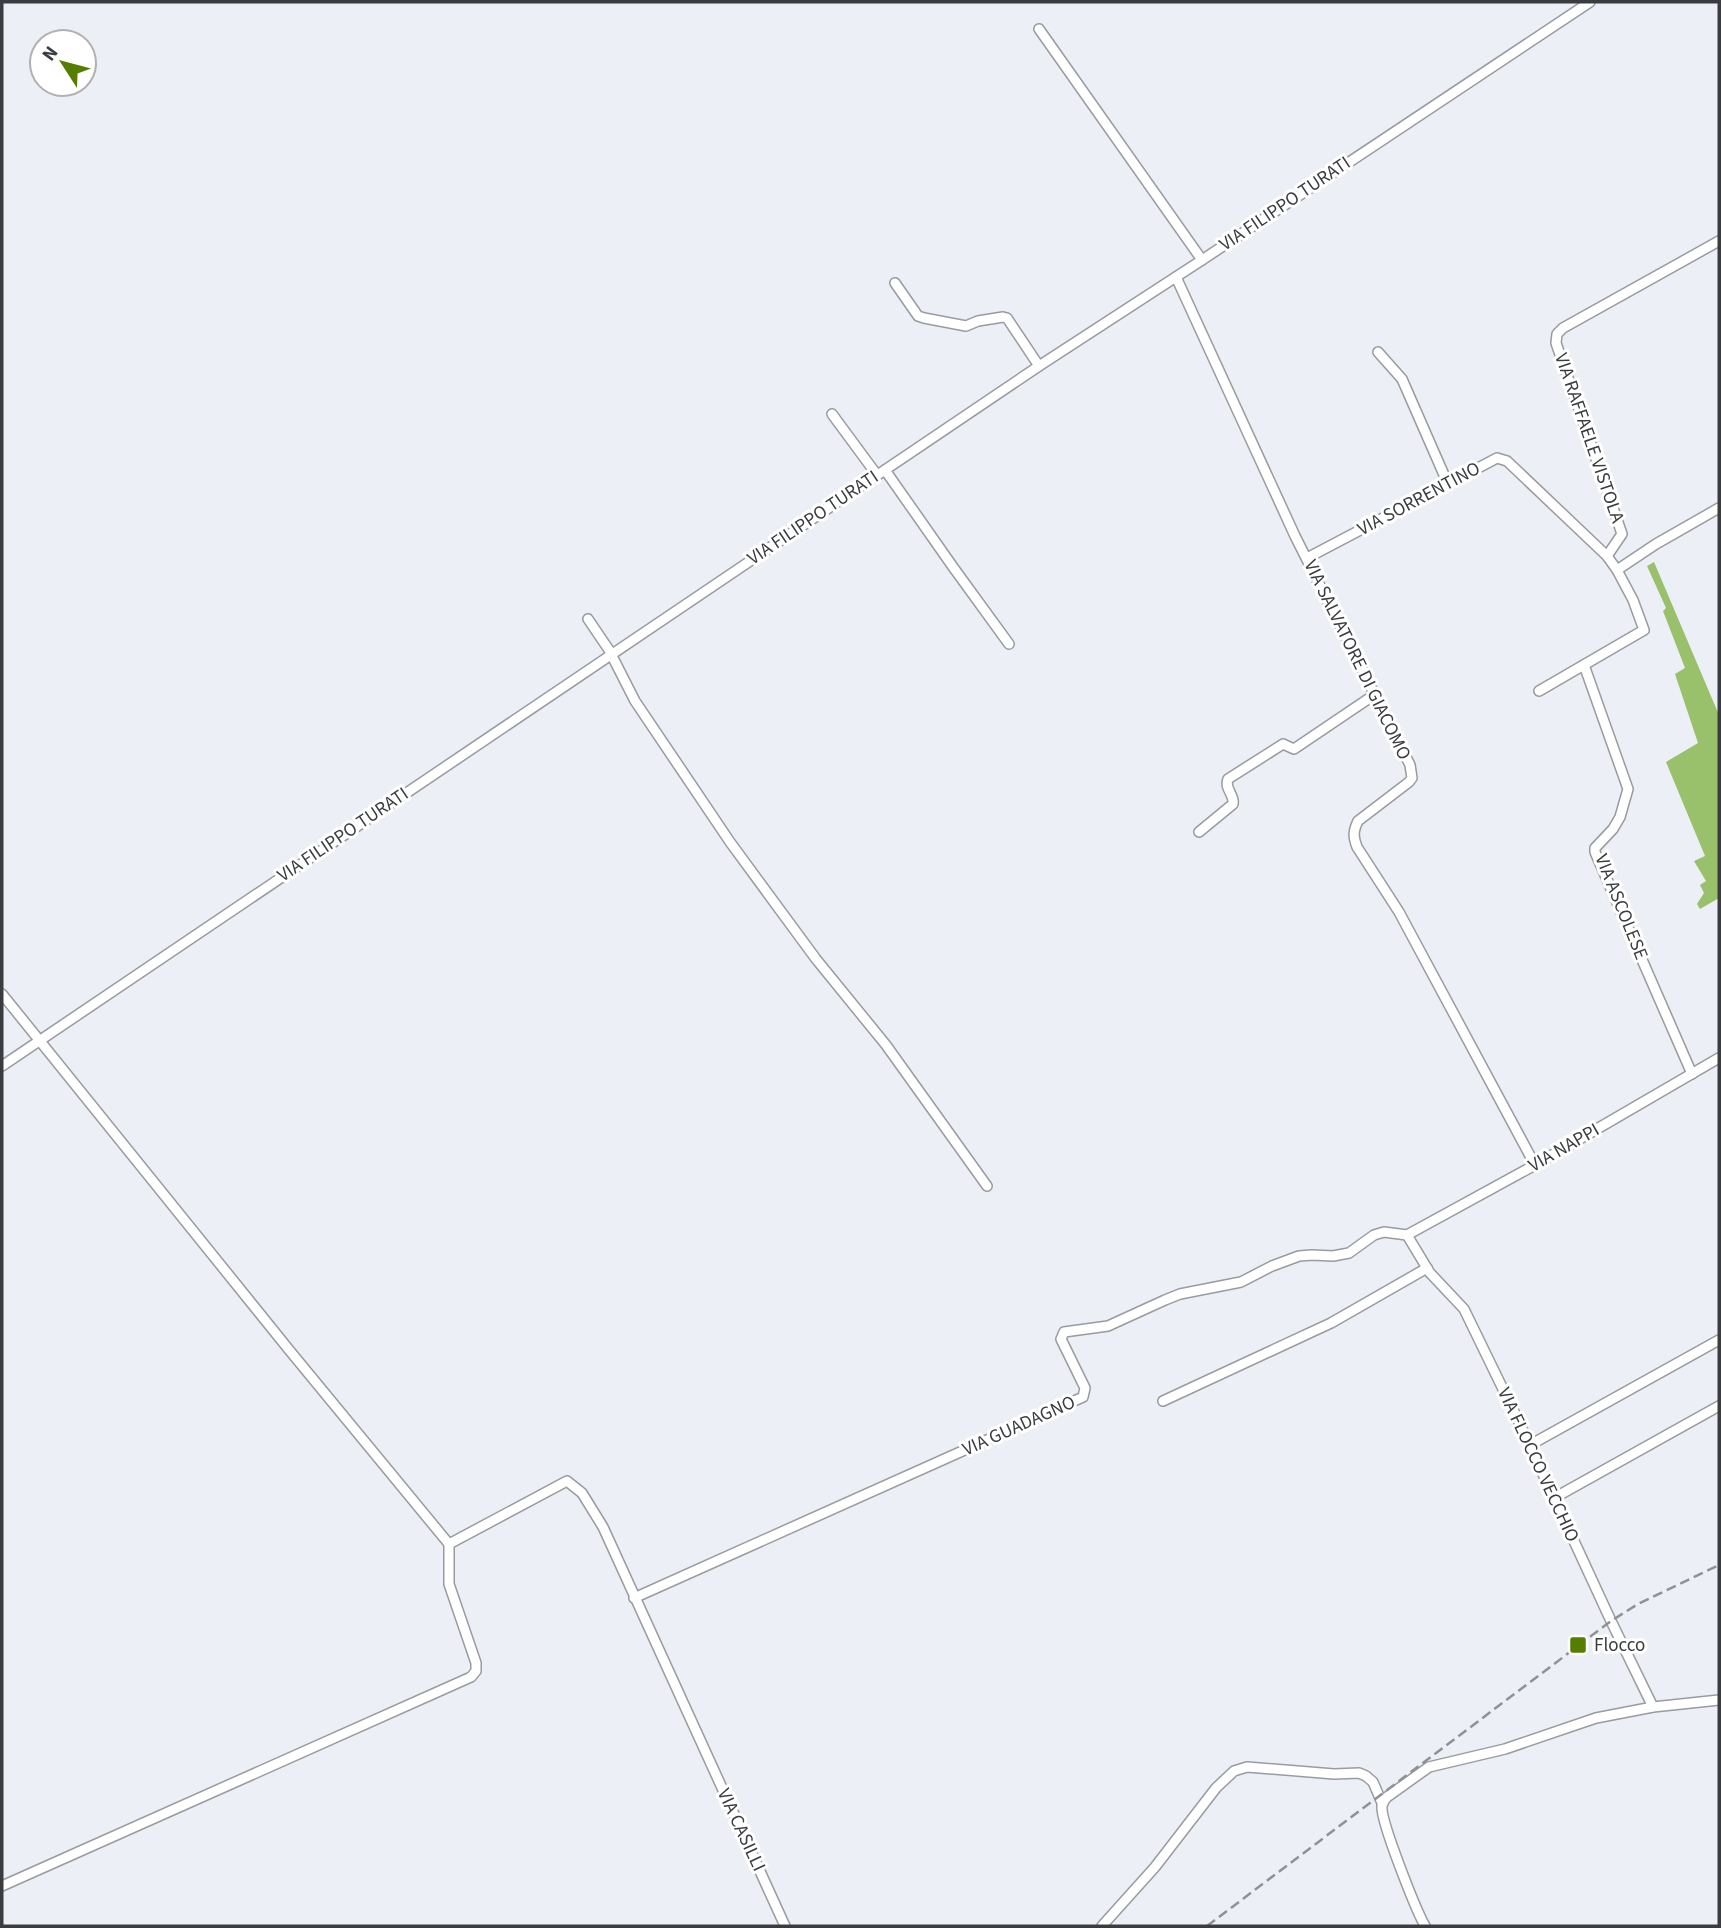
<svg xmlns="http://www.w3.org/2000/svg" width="1721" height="1928" font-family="'Source Sans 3',sans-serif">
	<rect width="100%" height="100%" fill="#eceff5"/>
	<!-- forest -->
	<polygon fill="#99c06a" points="1654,562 1719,715 1719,898 1700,909 1697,904 1704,893 1700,885 1706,881 1694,861 1705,856 1666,762 1698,743 1675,674 1685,668 1663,611 1666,608 1647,566"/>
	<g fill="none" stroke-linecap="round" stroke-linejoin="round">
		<!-- minor casing -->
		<g stroke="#989ba0" stroke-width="12">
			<g id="minor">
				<polyline points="1039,29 1202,260"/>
				<path d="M1176 277 1295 536 1410 765 1412 778 1409 782 1358 821C1353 831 1353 837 1357 847L1399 912 1535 1165"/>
				<polyline points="895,283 918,316 924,318 966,326 978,321 1003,317 1007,318 1039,366"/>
				<polyline points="1378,352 1402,379 1448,484"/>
				<polyline points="832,414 877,475"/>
				<polyline points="885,470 953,567 1009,644"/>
				<polyline points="1607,556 1622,534 1556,343 1557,334 1563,328 1719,241"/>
				<polyline points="1307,558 1497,458 1507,461 1607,556 1617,570 1656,544 1719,508"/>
				<polyline points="588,619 609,650 635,701 730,842 816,959 886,1045 987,1186"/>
				<polyline points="1584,665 1628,789 1620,817 1613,829 1595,848 1595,852 1692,1074"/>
				<polyline points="1539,691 1644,630 1633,600 1617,570"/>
				<path d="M1199 832 1233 804C1235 795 1224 789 1228 779L1283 744 1294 749 1374 695"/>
				<polyline points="2,994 290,1351 449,1544 449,1584 476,1663 476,1671 471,1677 2,1886"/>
				<polyline points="2,1066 1039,366 1202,260 1590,2"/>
				<polyline points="1407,1235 1430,1273 1464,1309 1518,1420 1611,1621 1653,1707"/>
				<polyline points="1407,1235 1535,1165 1719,1058"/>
				<polyline points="1163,1401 1331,1323 1427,1268"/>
				<polyline points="1530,1445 1719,1340"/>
				<polyline points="1554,1498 1719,1406"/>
				<polyline points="449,1544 567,1481 582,1493 603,1527 785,1926"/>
				<polyline points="634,1598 1083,1397 1085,1388 1061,1339 1064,1332 1108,1326 1165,1300 1180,1294 1241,1282 1272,1266 1299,1256 1312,1255 1333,1256 1349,1253 1374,1235 1384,1232 1407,1235"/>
				<polyline points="1102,1926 1155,1867 1216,1788 1234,1771 1247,1767 1334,1774 1359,1773 1366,1776 1373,1782 1382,1803"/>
				<path d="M1425 1926C1416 1910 1380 1820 1382 1806 1383 1802 1384 1800 1387 1797L1429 1767 1505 1749 1596 1718 1653 1707 1719 1700"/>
			</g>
		</g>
		<!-- minor -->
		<use href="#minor" stroke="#fff" stroke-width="9"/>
		<!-- rail -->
		<polyline stroke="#8f9196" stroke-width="2.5" stroke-dasharray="10 5" stroke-linecap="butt" points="1207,1926 1611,1621 1638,1604 1719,1565"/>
	</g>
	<!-- markers -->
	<rect fill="#557e00" stroke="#fff" stroke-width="2.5" x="1569" y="1636" width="18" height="18" rx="3.5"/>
	<g text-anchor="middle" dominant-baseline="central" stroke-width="6" stroke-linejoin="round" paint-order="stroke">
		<!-- street labels -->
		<g font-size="19" fill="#3b3c3f" stroke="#fff">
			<text transform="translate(1285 204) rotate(-34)">VIA FILIPPO TURATI</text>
			<text transform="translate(1589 438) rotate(71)">VIA RAFFAELE VISTOLA</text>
			<text transform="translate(1419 499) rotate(-28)">VIA SORRENTINO</text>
			<text transform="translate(813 518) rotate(-34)">VIA FILIPPO TURATI</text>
			<text transform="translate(1357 660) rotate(64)">VIA SALVATORE DI GIACOMO</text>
			<text transform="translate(343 835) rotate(-34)">VIA FILIPPO TURATI</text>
			<text transform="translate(1621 907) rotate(68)">VIA ASCOLESE</text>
			<text transform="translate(1564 1148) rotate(-30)">VIA NAPPI</text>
			<text transform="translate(1019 1426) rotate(-24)">VIA GUADAGNO</text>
			<text transform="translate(1538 1465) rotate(65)">VIA FLOCCO VECCHIO</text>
			<text transform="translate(741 1830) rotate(65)">VIA CASILLI</text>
		</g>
		<!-- poi labels -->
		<g font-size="19" fill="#3b3c3f" stroke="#fff" text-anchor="start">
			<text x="1594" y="1645">Flocco</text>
		</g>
	</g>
	<!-- border -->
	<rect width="1721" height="1928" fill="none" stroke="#3b3c3f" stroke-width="7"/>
	<!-- north arrow -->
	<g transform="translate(63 63) rotate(306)"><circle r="33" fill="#ffffff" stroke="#b1b1b2" stroke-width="2"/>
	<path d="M0-5L12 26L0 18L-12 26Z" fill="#557e00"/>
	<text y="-10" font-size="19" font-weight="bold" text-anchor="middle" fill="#3b3c3f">N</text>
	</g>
</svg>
